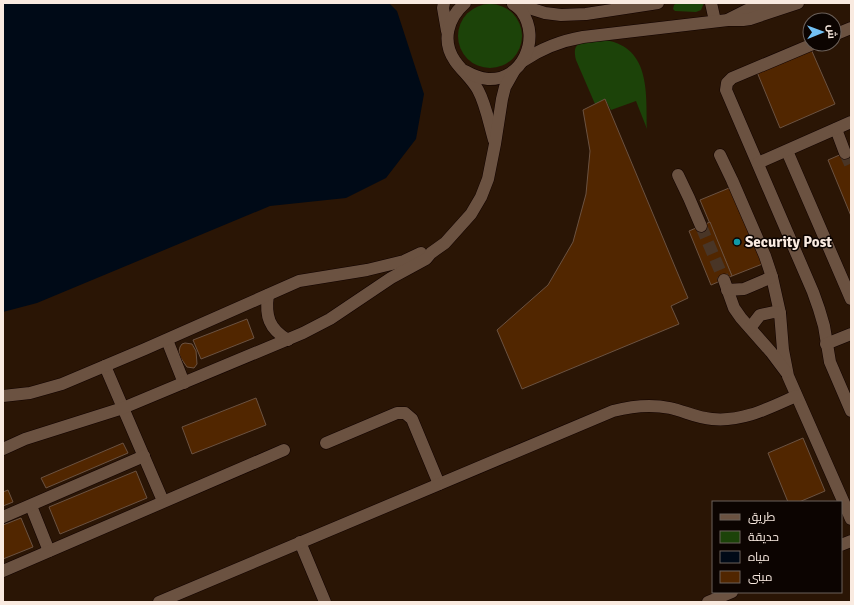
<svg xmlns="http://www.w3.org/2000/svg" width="854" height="605" font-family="Signika,Cairo,sans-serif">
	<rect width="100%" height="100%" fill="#2a1505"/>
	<!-- green -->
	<g fill="#1c4309">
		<polygon points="677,3 704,3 701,10 696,12 675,11 673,9 674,5"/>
		<circle cx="490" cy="36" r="32"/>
		<path d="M589 40C596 40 604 39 610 41 651 51 646 96 647 129L636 101 611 110 605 99 595 104 576 60C573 46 576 44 589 40Z"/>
	</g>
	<!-- water -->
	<polygon fill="#000a17" points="3,3 389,3 397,11 424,94 416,139 386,178 346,198 270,206 37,303 3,312"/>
	<!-- building -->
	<g fill="#512600" stroke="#6b5241">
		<polygon points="811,49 835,104 780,128 757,72"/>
		<polygon points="605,99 688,298 671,306 679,324 522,389 497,330 548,285 573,242 586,194 590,151 583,110"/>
		<polygon points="851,150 851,216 828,160"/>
		<polygon points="734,186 765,263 732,276 700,200"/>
		<polygon points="710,222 732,276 711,285 689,231"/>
		<polygon points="247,319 254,338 201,359 193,340"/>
		<polygon points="185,343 192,344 196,351 197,364 194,368 187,367 180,357 179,352 180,347 182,344"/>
		<polygon points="256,398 266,425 192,454 182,427"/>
		<polygon points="803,438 825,491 799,502 788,502 768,453"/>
		<polygon points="123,443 128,453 46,488 41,478"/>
		<polygon points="136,471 147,498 60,534 49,507"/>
		<polygon points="8,490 13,502 3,506 3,492"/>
		<polygon points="21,518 33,547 3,559 3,525"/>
	</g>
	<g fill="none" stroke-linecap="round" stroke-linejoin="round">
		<!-- minor-tunnel -->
		<g stroke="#493526" stroke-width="12" stroke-dasharray="12 6" stroke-linecap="butt">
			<polyline points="845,153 851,166"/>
			<polyline points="701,226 724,280"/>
		</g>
		<!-- minor casing -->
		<g stroke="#110200" stroke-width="13">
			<g id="minor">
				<polyline points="444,3 443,8 447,31"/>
				<path d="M465 3C448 18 441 41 455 61 462 71 472 79 478 90 486 105 489 123 494 140"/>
				<polyline points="513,3 545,13 561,15 586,14 658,3"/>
				<polyline points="711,3 715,21"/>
				<polyline points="729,19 747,10 772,3"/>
				<polyline points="834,35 851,28"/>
				<polyline points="813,44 732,78 727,83 726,90 813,292 819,309 824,326 830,362 851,411"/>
				<path d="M523 61C542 48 560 41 583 37L728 20H743L750 19 798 3"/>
				<path d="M465 71C472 75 479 78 488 79 522 81 541 39 522 12 520 9 516 6 513 4"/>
				<polyline points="836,129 845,153"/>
				<polyline points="787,151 851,299"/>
				<polyline points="720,155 732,180 765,256 772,277 780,313 783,350 788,376 851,519"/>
				<polyline points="758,163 851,122"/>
				<polyline points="678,175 689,198 701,226"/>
				<polyline points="724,280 734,308 741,318 771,352 786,372"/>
				<polyline points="727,290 744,289 772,277"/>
				<path d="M268 295C265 316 269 329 288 340"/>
				<polyline points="750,328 760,315 774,312 780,313"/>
				<polyline points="167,340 184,383"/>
				<polyline points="826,344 851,334"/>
				<polyline points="105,366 163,501"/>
				<polyline points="3,396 30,393 62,384 145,349 299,281 367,270 404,261 421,253"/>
				<polyline points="326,443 397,413 405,413 412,419 439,484"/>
				<polyline points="3,449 25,439 123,408 303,333 330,319 391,278 426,259 431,253 445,243 471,214 481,197 488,179 495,144 502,99 505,87 514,71"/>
				<polyline points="31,506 49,551"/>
				<polyline points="3,517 144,456"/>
				<polyline points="300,542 325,602"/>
				<polyline points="841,545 851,541"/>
				<polyline points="3,571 284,450"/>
				<path d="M159 602 613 411C632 406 651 404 670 408 684 411 697 418 712 419 743 422 769 408 796 396"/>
				<polyline points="708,602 732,592"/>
			</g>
		</g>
		<!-- minor -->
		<use href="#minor" stroke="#6b5241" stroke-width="12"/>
	</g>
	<!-- markers -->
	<circle fill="#0f9aa8" stroke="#0c0401" stroke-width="1.5" cx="737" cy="242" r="4"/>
	<g text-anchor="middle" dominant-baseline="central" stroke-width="3" stroke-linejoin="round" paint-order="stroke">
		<!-- poi labels -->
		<g font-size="15" font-weight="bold" fill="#f9eae0" stroke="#0c0401" text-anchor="start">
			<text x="745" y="242">Security Post</text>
		</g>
	</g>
	<!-- border -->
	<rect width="854" height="605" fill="none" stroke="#f9eae0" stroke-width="8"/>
	<!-- legend -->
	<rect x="712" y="501" width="130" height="92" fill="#0c0401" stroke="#6b605a"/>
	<rect x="720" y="514" width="20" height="6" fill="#6b5241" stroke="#6b605a"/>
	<text x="748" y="521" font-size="12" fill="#f9eae0">طريق</text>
	<rect x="720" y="531" width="20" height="12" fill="#1c4309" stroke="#6b605a"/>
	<text x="748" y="541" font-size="12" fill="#f9eae0">حديقة</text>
	<rect x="720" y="551" width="20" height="12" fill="#000a17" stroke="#6b605a"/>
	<text x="748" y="561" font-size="12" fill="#f9eae0">مياه</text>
	<rect x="720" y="571" width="20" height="12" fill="#512600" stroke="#6b605a"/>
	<text x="748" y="581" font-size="12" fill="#f9eae0">مبنى</text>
	<!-- north arrow -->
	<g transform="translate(822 32) rotate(89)"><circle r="19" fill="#0c0401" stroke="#6b605a"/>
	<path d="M0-3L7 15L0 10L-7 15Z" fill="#73c1f5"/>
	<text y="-6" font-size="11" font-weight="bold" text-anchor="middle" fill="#f9eae0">ش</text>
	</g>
</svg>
